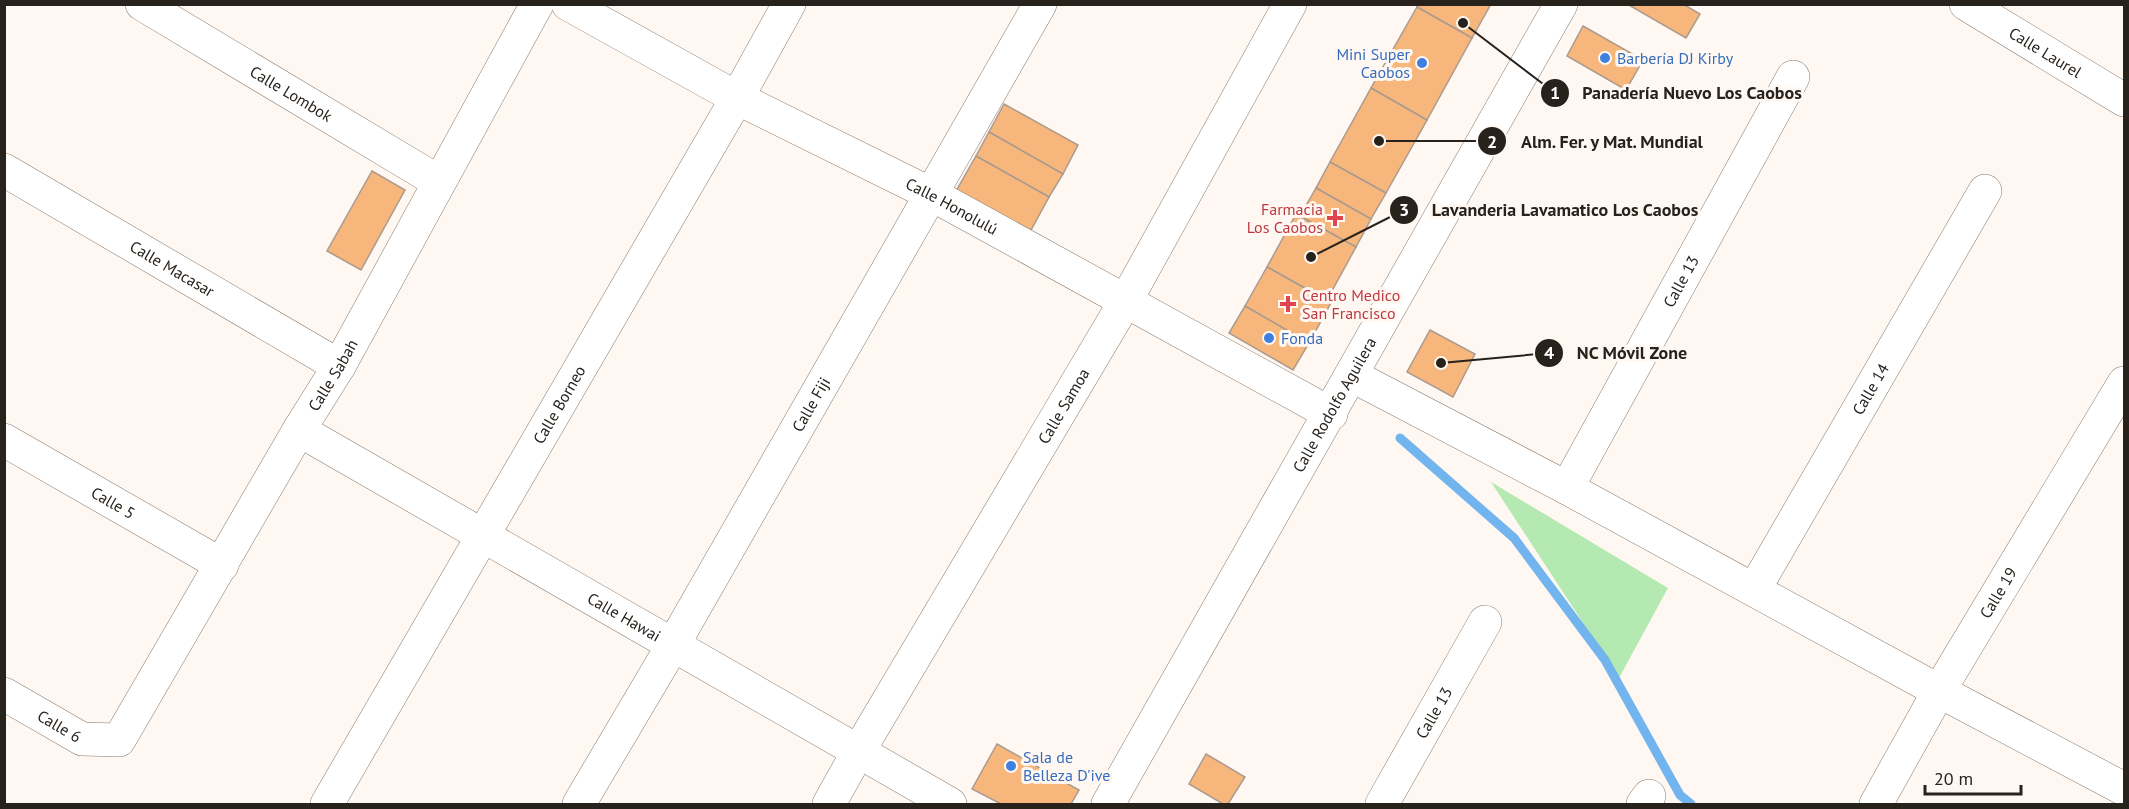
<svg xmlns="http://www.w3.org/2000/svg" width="2129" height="809" font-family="'PT Sans',sans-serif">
	<rect width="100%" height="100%" fill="#fff8f2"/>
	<!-- green -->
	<polygon fill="#b5e9b2" points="1491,482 1668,588 1619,678"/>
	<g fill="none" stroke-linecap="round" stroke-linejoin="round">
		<!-- stream -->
		<polyline stroke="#72b5ee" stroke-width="9" points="1400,438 1514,538 1605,660 1680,795 1691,804"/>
	</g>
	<!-- building -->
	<g fill="#f7b67c" stroke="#ab9b8e" stroke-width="1.5">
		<polygon points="1418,4 1491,4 1472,38 1417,7"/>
		<polygon points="1627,4 1683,4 1700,14 1686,38"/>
		<polygon points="1417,7 1472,38 1427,120 1371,88"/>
		<polygon points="1583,26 1643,60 1626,90 1567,56"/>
		<polygon points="1371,88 1427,120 1386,193 1330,162"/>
		<polygon points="1004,104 1078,145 1063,174 989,132"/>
		<polygon points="989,132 1063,174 1049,197 976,156"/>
		<polygon points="976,156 1049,197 1030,232 956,191"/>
		<polygon points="1330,162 1386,193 1371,219 1316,188"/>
		<polygon points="372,171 405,190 361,270 327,251"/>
		<polygon points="1316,188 1371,219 1356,247 1300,216"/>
		<polygon points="1296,214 1356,247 1327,300 1267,267"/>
		<polygon points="1267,267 1331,303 1309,343 1245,306"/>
		<polygon points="1245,306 1309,343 1293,370 1229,333"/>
		<polygon points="1430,330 1475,354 1453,397 1407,372"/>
		<polygon points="997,744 1079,790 1071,804 1001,804 972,789"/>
		<polygon points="1206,754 1245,777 1228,804 1223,804 1189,784"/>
	</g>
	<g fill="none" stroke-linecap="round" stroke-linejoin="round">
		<!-- minor casing -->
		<g stroke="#8a7b6e" stroke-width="34">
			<g id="minor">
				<path id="s1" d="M142 4 439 182"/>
				<path id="s2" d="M568 4 737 98 931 194 1331 414"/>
				<path id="s3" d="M1966 4 2124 100"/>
				<path id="s4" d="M4 170 339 366"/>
				<polyline points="1351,375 1567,488 1939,691 2124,789"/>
				<path id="s5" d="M299 430 950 804"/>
				<path id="s6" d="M4 440 222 565"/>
				<path id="s7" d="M1567 488 1793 77"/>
				<path id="s8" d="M1755 588 1985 191"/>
				<path id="s9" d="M4 694 82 739 119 740 299 430 339 366 537 4"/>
				<path id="s10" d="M327 804 737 98 789 4"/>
				<path id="s11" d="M579 804 673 645 1040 4"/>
				<path id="s12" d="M829 804 858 752 1125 302 1290 4"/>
				<path id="s13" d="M1108 804 1561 4"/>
				<path id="s14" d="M1382 804 1485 622"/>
				<polyline points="1643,804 1649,796"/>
				<path id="s15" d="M1876 804 1939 691 2124 383"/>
			</g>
		</g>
		<!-- minor -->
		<use href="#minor" stroke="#fff" stroke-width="33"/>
	</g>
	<!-- markers -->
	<g fill="#3f7fe0" stroke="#fff8f2" stroke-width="2">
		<circle cx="1605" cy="58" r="6"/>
		<circle cx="1422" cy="63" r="6"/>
		<circle cx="1269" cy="338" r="6"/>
		<circle cx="1011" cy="766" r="6"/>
	</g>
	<g fill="#e0444e" stroke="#fff8f2" stroke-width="2">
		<path d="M1332 209h6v6h6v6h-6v6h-6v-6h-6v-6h6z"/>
		<path d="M1285 295h6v6h6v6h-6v6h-6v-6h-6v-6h6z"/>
	</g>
	<g text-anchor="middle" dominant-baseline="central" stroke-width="6" stroke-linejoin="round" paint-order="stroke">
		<!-- street labels -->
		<g font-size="16" fill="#28221d" stroke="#fff8f2">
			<text stroke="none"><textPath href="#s3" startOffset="93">Calle Laurel</textPath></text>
			<text stroke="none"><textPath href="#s1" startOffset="174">Calle Lombok</textPath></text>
			<text stroke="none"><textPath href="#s2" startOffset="434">Calle Honolulú</textPath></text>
			<text stroke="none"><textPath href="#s4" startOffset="195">Calle Macasar</textPath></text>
			<text stroke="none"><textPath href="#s7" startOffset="236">Calle 13</textPath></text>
			<text stroke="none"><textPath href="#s9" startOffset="550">Calle Sabah</textPath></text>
			<text stroke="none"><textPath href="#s8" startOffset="230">Calle 14</textPath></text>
			<text stroke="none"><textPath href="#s10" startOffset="462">Calle Borneo</textPath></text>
			<text stroke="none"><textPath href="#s11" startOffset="462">Calle Fiji</textPath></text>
			<text stroke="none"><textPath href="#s13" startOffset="459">Calle Rodolfo Aguilera</textPath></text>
			<text stroke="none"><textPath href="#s12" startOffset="462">Calle Samoa</textPath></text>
			<text stroke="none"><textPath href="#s6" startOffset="126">Calle 5</textPath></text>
			<text stroke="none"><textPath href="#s15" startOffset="244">Calle 19</textPath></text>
			<text stroke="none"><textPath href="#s5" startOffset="375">Calle Hawai</textPath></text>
			<text stroke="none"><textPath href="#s14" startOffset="105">Calle 13</textPath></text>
			<text stroke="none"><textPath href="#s9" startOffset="64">Calle 6</textPath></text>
		</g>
		<!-- shop labels -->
		<g font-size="16" fill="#366cbe" stroke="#fff8f2" text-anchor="start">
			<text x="1410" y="54" text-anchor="end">Mini Super<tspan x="1410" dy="18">Caobos</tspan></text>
			<text x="1617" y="58">Barbería DJ Kirby</text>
			<text x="1281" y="338">Fonda</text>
			<text x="1023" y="757">Sala de<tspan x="1023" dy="18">Belleza D'ive</tspan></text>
		</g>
		<!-- health labels -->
		<g font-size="16" fill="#be3a42" stroke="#fff8f2" text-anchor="end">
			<text x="1323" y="209">Farmacia<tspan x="1323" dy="18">Los Caobos</tspan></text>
			<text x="1302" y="295" text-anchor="start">Centro Medico<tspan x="1302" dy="18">San Francisco</tspan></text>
		</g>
	</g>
	<!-- callouts -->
	<path fill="none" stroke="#28221d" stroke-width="2" d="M1463 23L1555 93M1379 141L1492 141M1311 257L1404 210M1441 363L1549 353"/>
	<g fill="#28221d" stroke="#fff8f2" stroke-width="2">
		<circle cx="1463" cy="23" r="6"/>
		<circle cx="1379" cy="141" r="6"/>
		<circle cx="1311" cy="257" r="6"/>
		<circle cx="1441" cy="363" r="6"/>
		<circle cx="1555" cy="93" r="15"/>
		<circle cx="1492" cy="141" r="15"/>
		<circle cx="1404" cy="210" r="15"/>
		<circle cx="1549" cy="353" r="15"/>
	</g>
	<g font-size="18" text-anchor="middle" font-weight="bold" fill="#fff">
		<text x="1555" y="99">1</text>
		<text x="1492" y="148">2</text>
		<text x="1404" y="216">3</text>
		<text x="1549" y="359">4</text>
	</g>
	<g font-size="18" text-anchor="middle" font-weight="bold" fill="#28221d" stroke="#fff8f2" stroke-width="6" stroke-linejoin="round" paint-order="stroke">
		<text x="1692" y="99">Panadería Nuevo Los Caobos</text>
		<text x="1612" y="148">Alm. Fer. y Mat. Mundial</text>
		<text x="1565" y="216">Lavanderia Lavamatico Los Caobos</text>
		<text x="1632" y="359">NC Móvil Zone</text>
	</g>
	<!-- border -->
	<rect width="2129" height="809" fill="none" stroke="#28221d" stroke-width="12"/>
	<!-- scale -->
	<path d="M1925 785v9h96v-9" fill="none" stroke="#28221d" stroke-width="3"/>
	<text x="1934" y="785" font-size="18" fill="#28221d" stroke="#fff8f2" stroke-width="4.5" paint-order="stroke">20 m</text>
</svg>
